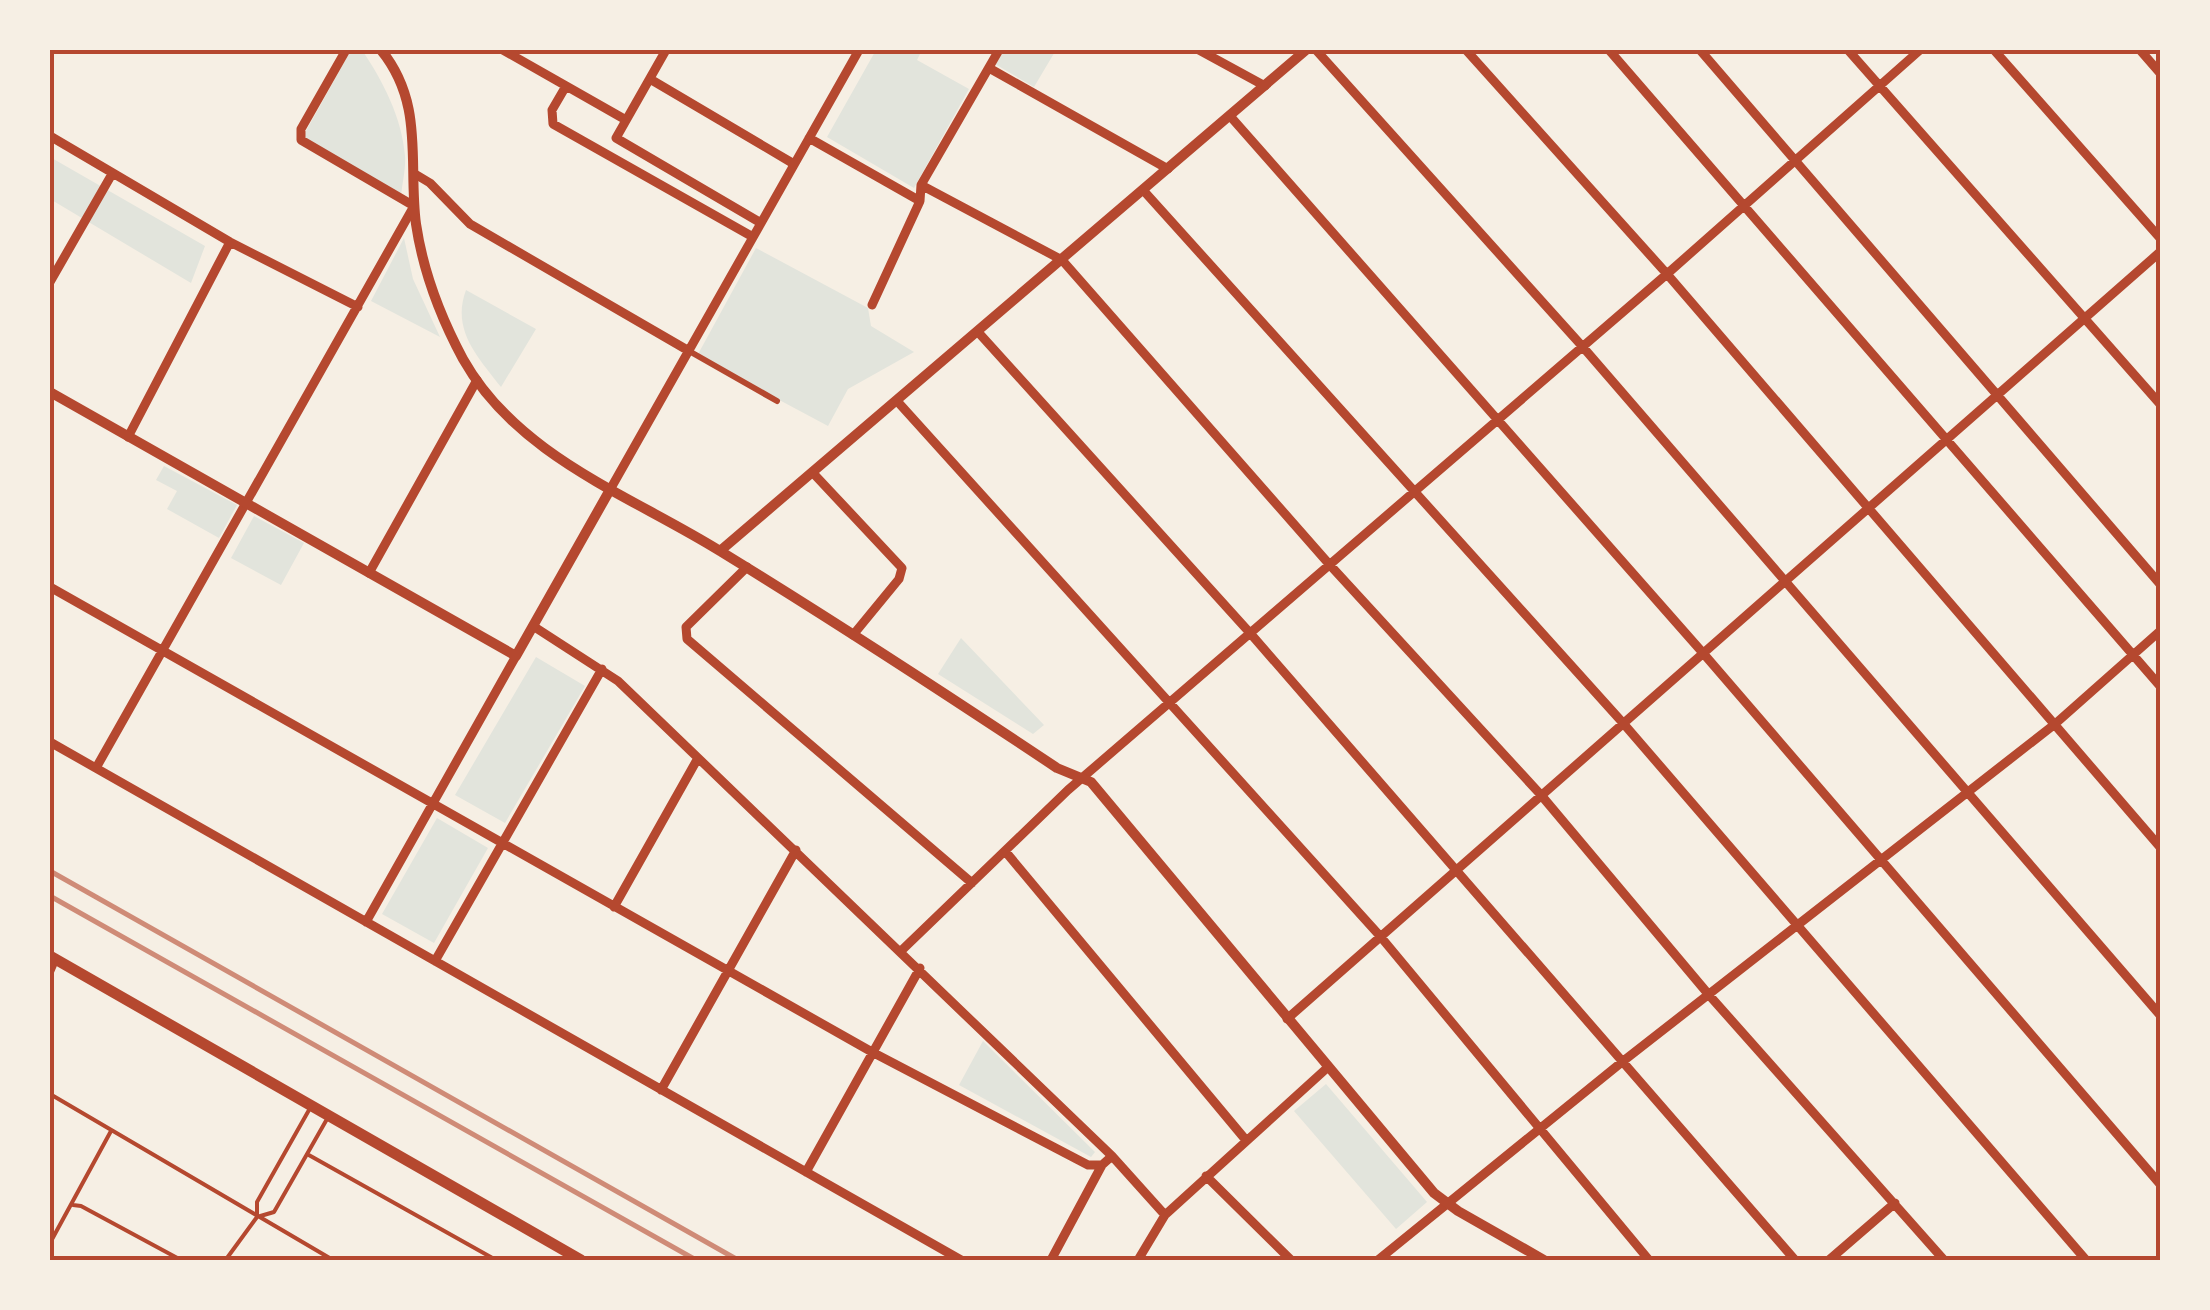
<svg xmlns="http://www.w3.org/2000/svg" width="2210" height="1310" font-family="'Work Sans',sans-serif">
  <rect width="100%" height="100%" fill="#f6efe4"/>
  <!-- green -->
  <path fill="#e2e4dc" d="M351,50H362C383,81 402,118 405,156C406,169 402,184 401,197L301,140Z
    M876,50H922L917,60L969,89L914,188L827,137Z
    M1003,50H1056L1034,87L995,64Z
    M50,157L205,246L191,283L50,199Z
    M404,238L413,279L440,337L371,301Z
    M756,248L868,308L871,326L914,352L848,389L828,426L697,356Z
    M466,290L536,329L501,387C478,357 451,330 466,290Z
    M164,466L237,505L219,538L167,509L177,491L156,480Z
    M254,516L304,543L281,585L231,558Z
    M961,638L1044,725L1033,734L938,674Z
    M536,657L585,686L505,823L455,795Z
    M437,818L488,848L434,943L382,914Z
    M983,1041L1095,1152L1091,1157L959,1085Z
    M1326,1084L1427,1202L1396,1229L1294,1111Z"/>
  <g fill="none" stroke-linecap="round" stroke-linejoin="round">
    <!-- service -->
    <path stroke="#b5482f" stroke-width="4" d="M50,977L56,963
      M50,1094L333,1260
      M307,1154L496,1260
      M73,1205L81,1206L181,1260
      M257,1217L274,1212L327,1119
      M50,1243L111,1131
      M227,1258L257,1217V1202L309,1110
      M50,1259L52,1260"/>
    <!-- pedestrian -->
    <path stroke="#b5482f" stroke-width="6" d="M689,351L777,401"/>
    <!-- minor -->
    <path stroke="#b5482f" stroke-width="9" d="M503,50L626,120
      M666,50L616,138L761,223
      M1199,50L1265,86
      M1316,50L1582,346L2160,1015
      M1466,50L1667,274L2160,847
      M1609,50L2160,686
      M1700,50L2160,584
      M1848,50L2160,404
      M1994,50L2160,238
      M2140,50L2160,73
      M989,68L1168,169
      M650,79L794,164
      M566,86L552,110L553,124L753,237
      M1230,116L1703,653L2160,1184
      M50,136L230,242L358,307
      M809,138L920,201
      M415,174L430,183L470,224L689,351
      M921,185L1062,260L1329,564L1541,795L1709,995L1944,1260
      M1143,190L1623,723L2086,1260
      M50,282L112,174
      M872,305L920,201L921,185L999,50
      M978,332L1250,633L1795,1260
      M897,401L1380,936L1649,1260
      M128,437L230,242
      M813,473L902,568L899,579L853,635
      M611,488L859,50
      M747,567L686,627L687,639L972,883
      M369,573L477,380
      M50,587L872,1052L1088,1165H1102L1112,1156
      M533,626L618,681L1112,1156L1165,1215
      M50,742L961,1260
      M96,768L414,206L301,140V129L346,50
      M1005,851L1245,1139
      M614,907L698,758
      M366,922L516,656
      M901,951L1068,790L1667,274L1920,50
      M435,961L602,669
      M1287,1019L2160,252
      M661,1090L796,850
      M806,1172L920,968
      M1206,1176L1291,1260
      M1051,1260L1102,1165
      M1138,1260L1165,1215L1327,1068
      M1378,1260L1622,1062L2055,724L2160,631
      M1829,1260L1895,1203"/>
    <!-- tertiary -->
    <path stroke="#b5482f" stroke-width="10" d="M381,50C425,104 408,163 416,224C423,271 441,318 463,359C518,457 630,495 720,551C834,621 946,694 1057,768L1091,782L1434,1193L1458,1211L1544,1260
      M50,392L516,656L611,488
      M720,551L1306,50"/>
    <!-- secondary -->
    <path stroke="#b5482f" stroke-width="11" d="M50,956L581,1260"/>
    <!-- rail -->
    <path stroke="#cf8b77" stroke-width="5" d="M50,871L738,1260
      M50,896L696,1260"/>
  </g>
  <!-- border -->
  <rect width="2210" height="1310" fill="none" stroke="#f6efe4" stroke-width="105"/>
  <rect x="52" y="52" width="2106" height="1206" fill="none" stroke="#b5482f" stroke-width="4"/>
</svg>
